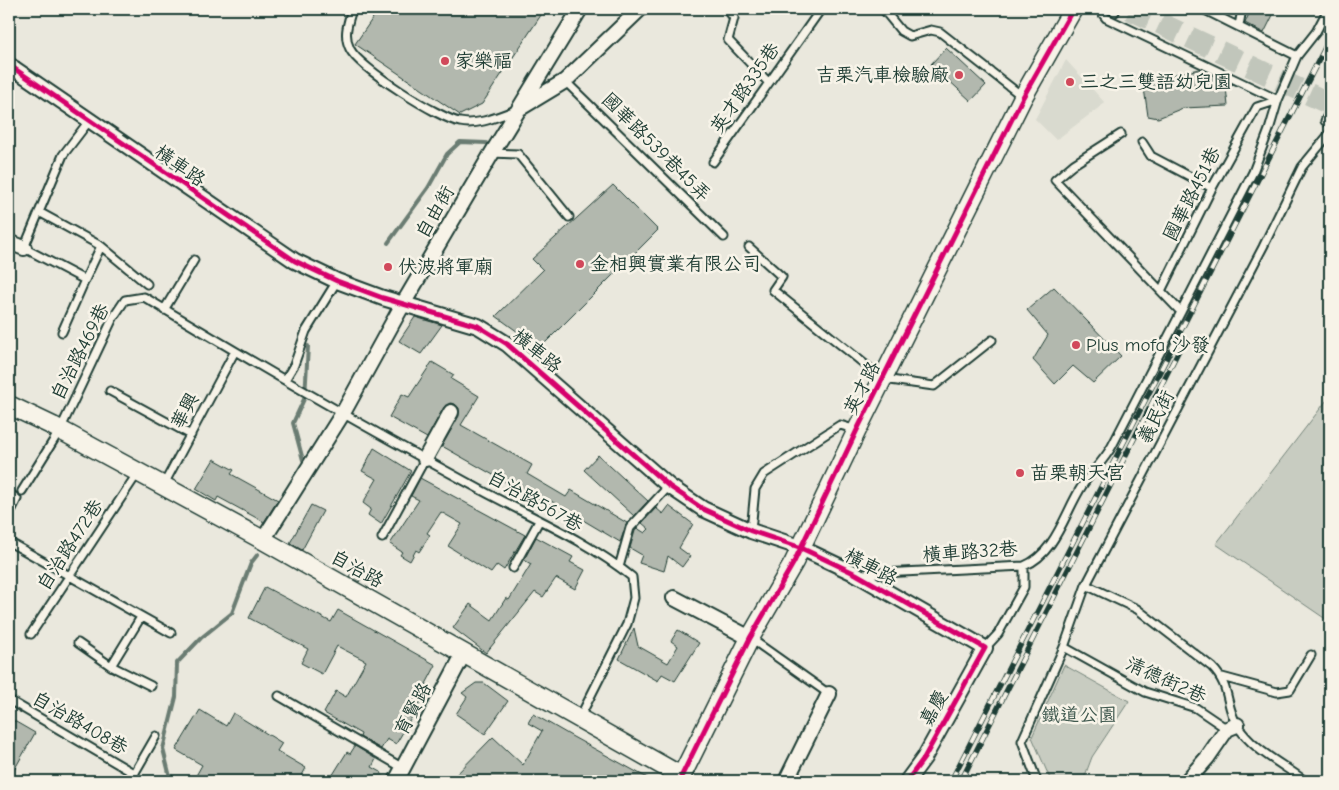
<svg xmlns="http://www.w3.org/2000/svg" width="1339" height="790" font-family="'Comic Neue','LXGW WenKai TC',sans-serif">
  <rect width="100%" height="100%" fill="#eae8dd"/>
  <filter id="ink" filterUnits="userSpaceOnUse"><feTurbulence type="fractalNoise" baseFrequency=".02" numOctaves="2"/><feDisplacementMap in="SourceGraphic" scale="10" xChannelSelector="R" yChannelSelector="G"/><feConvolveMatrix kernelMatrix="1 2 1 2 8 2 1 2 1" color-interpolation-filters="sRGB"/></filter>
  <g filter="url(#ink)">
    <!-- built -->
    <path fill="#d9dacf" d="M1066,60L1105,103L1056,140L1035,119Z"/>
    <!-- green -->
    <path fill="#c8ccc1" stroke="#74847a" d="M1330,396V622L1216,544Z
      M1064,665L1129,701L1092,757L1083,781H1051L1032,737Z"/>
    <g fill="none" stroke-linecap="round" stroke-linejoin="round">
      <!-- stream -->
      <path stroke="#6a7c72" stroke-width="4" d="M388,243L428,188L447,154L460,142L486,143
        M303,460L293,423L305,397L308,346
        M171,781L163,749L176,697L177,663L201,638L232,613L251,563L258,554"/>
    </g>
    <!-- building -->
    <path fill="#b2b8ae" stroke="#1f3d34" d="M379,9H545L482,104L460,115L355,44Z
      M1251,9H1276L1264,33L1245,23Z
      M946,48L986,85L971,101L931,64Z
      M1200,69L1234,85L1226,87L1228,106L1183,108L1158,118L1148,116L1143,81Z
      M613,185L658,230L540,348L496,316L543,270L532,259Z
      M1054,287L1121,356L1093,383L1073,366L1055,384L1033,360L1048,335L1027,310Z
      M415,317L442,325L421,354L399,341Z
      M432,362L454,375L451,379L479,396L461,425L532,465L527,474L566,497L571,490L627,523L620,542L551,501L548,506L442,446L459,416V408L455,404L450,403L444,407L427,438L389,417L402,394L409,397Z
      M374,448L411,471L381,524L368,515L371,509L363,503L377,479L362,471Z
      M598,455L648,501L634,516L584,470Z
      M214,459L234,470L231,474L278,500L264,522L218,497L216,501L196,489Z
      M420,478L525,535L504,570L497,565L491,573L448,546L462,524L441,512L427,533L430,535L419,552L416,550L410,561L400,555L402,552L390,544L419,500L411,496Z
      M311,505L323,511L302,550L290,543Z
      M669,506L693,524L679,548L690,556L682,567L668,556L664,571L639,563L642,555L630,548L635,531L637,528L645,533L649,529L642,523L656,508L663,514Z
      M536,537L573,557L570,562L585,570L575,589L556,578L543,597L535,592L486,653L453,628L470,604L492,620L506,598L509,600L531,564L524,560Z
      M353,570L363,576L359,582L349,577Z
      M265,587L331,622L338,610L436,665L426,684L430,686L396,744L387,739L381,749L360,737L361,734L324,713L336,691L346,697L366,661L337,646L322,674L301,663L308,649L249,618Z
      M634,628L638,646L668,663L678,646L671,641L678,630L699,643L675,681L662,674L658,681L619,659Z
      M476,683H484L508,701L485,734L456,714L467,697L462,693Z
      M200,710L226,726L233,713L282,743L277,751L306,768L299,781H193L202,765L176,750Z
      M533,714L573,737L653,781H450L493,737L523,765L542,731L528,723Z
      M9,718L35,733L9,779Z
      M355,746L376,759L372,767L381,772L385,781H329L347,752L350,754Z"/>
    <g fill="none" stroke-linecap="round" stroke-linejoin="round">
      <!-- primary-tunnel -->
      <path stroke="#c1c6bb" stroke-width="22" stroke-dasharray="22 11" stroke-linecap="butt" d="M1130,9L1330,104"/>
      <defs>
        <path id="service" d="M352,9C348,23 343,35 350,49C359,68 440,119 460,122C478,126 499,116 516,110
          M727,9L734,18L728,40L768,82
          M883,9L901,31L910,36L931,30L940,32L1023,97
          M1099,9L1106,18L1278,100
          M1111,9L1115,12
          M1203,9L1297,56
          M1239,26L1242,9
          M565,81L724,237
          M1330,111L1325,121L1330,124
          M1121,134L1074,164L1055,180L1181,312
          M1142,142L1151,156L1212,188
          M492,153L518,154L569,217
          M713,162L821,9
          M39,212L101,246
          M749,247L782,277L773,290L883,379L934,386L992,340
          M85,280L101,246L147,284
          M1162,289L1212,188L1257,107L1278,100
          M164,310L194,260
          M62,332L85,280L24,248L63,155L89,121
          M285,380L294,365L306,331L337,281
          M110,391L191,435
          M163,486L235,351C316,399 398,445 481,490C531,517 588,541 632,577L634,598L627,624L579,719
          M22,491L60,430L113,318L125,300L144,297L235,351
          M9,493L17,499L9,515
          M751,531L755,489L764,474L840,425L857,430
          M382,538L425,459
          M9,542L171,633
          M619,567L630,528L669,486
          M513,568L539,521
          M862,574L1024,566C1056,553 1065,512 1082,486C1091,472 1104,461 1112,446L1253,172L1269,130L1278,100L1297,56L1316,32L1328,9
          M1086,585L1137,609L1212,667C1231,686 1225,705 1237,725C1252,750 1283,764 1305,781
          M31,634L137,474
          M750,638L829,694
          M78,643L111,666L151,686
          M1064,647L1145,692L1196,708L1227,729
          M985,648L998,634L1024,587V566
          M111,666L141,617
          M1222,677L1277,692L1290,690L1311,655
          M279,696L403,768
          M9,700L135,774
          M130,781L156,736
          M1037,781L1022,741L1064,647L1086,585L1263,247L1302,167L1330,133"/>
        <path id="minor" d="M9,65L295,261L337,281L383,298L478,326L507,344L669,486L703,509L751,531L799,547L856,574L985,648L924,758L907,781
          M522,107L565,81L640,9
          M9,242L24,248
          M425,459L451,412
          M263,540L343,413L403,304L492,153L580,9
          M674,598L750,638
          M396,781L464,653
          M786,781L829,694
          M1187,781L1207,758L1227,729L1237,725"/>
        <path id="tertiary" d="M9,405L53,426L263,540L681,776
          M679,781L750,638L794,562L857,430L1023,97L1073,9"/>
      </defs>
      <!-- service casing -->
      <use href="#service" stroke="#1f3d34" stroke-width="11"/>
      <!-- minor casing -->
      <use href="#minor" stroke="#1f3d34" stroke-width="18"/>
      <!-- tertiary casing -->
      <use href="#tertiary" stroke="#1f3d34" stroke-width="21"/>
      <!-- service -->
      <use href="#service" stroke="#f7f3e8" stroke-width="7"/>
      <!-- minor -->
      <use href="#minor" stroke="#f7f3e8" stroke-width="14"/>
      <!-- tertiary -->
      <use href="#tertiary" stroke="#f7f3e8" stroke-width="18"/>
      <defs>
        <path id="rail" d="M951,781L1330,38
          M961,781L1183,342"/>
      </defs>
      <!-- rail casing -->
      <use href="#rail" stroke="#1f3d34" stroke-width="5.5"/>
      <!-- rail -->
      <use href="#rail" stroke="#f7f3e8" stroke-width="4" stroke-dasharray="11" stroke-linecap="butt"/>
      <defs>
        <path id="cycleway" d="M9,65L295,261L337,281L383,298L478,326L507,344L669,486L703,509L751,531L799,547L856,574L985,648L924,758L907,781
          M679,781L750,638L794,562L857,430L1023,97L1073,9"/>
      </defs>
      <!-- cycleway casing -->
      <use href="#cycleway" stroke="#f7f3e8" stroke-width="8"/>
      <!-- cycleway -->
      <use href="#cycleway" stroke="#d6006c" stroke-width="5"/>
    </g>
  </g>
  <!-- markers -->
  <g fill="#d1495b" stroke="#f7f3e8" stroke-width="2">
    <circle cx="445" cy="61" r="5"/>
    <circle cx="959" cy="75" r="5"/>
    <circle cx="1070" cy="82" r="5"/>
    <circle cx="580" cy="264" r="5"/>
    <circle cx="388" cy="267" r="5"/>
    <circle cx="1076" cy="345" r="5"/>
    <circle cx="1020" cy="473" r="5"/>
  </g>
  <g text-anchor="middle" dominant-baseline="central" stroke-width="5" stroke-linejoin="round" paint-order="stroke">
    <!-- poi labels -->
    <g font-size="19" fill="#1f3d34" stroke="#f7f3e8" text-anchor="start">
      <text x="455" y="61">家樂福</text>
      <text x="949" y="75" text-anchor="end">吉栗汽車檢驗廠</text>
      <text x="1080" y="82">三之三雙語幼兒園</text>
      <text x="590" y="264">金相興實業有限公司</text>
      <text x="398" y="267">伏波將軍廟</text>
      <text x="1086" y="345">Plus mofa 沙發</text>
      <text x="1030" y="473">苗栗朝天宮</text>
    </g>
    <!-- street labels -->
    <g font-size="19" fill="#1f3d34" stroke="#f7f3e8">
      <text transform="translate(745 88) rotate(-55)">英才路335巷</text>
      <text transform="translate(656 147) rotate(45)">國華路539巷45弄</text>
      <text transform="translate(180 166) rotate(35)">橫車路</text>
      <text transform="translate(1192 194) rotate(-63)">國華路451巷</text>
      <text transform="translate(435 212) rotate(-60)">自由街</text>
      <text transform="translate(537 351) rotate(39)">橫車路</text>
      <text transform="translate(80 352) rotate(-63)">自治路469巷</text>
      <text transform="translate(862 388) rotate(-63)">英才路</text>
      <text transform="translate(185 411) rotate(-62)">華興</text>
      <text transform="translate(1156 417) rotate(-63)">義民街</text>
      <text transform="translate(535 501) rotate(29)">自治路567巷</text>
      <text transform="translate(70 545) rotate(-57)">自治路472巷</text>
      <text transform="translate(970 552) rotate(-4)">橫車路32巷</text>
      <text transform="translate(871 567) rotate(28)">橫車路</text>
      <text transform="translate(357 569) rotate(29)">自治路</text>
      <text transform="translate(1166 680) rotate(24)">清德街2巷</text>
      <text transform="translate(934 708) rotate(-61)">嘉慶</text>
      <text transform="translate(413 709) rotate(-62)">育賢路</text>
      <text transform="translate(80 723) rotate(30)">自治路408巷</text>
    </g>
    <!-- park labels -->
    <g font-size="19" fill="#415a50" stroke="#f7f3e8">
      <text x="1079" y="715">鐵道公園</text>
    </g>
  </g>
  <!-- margin -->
  <rect width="1339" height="790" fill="none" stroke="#f7f3e8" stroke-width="30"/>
  <rect x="15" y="15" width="1309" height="760" fill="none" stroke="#1f3d34" stroke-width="2" filter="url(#ink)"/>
</svg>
